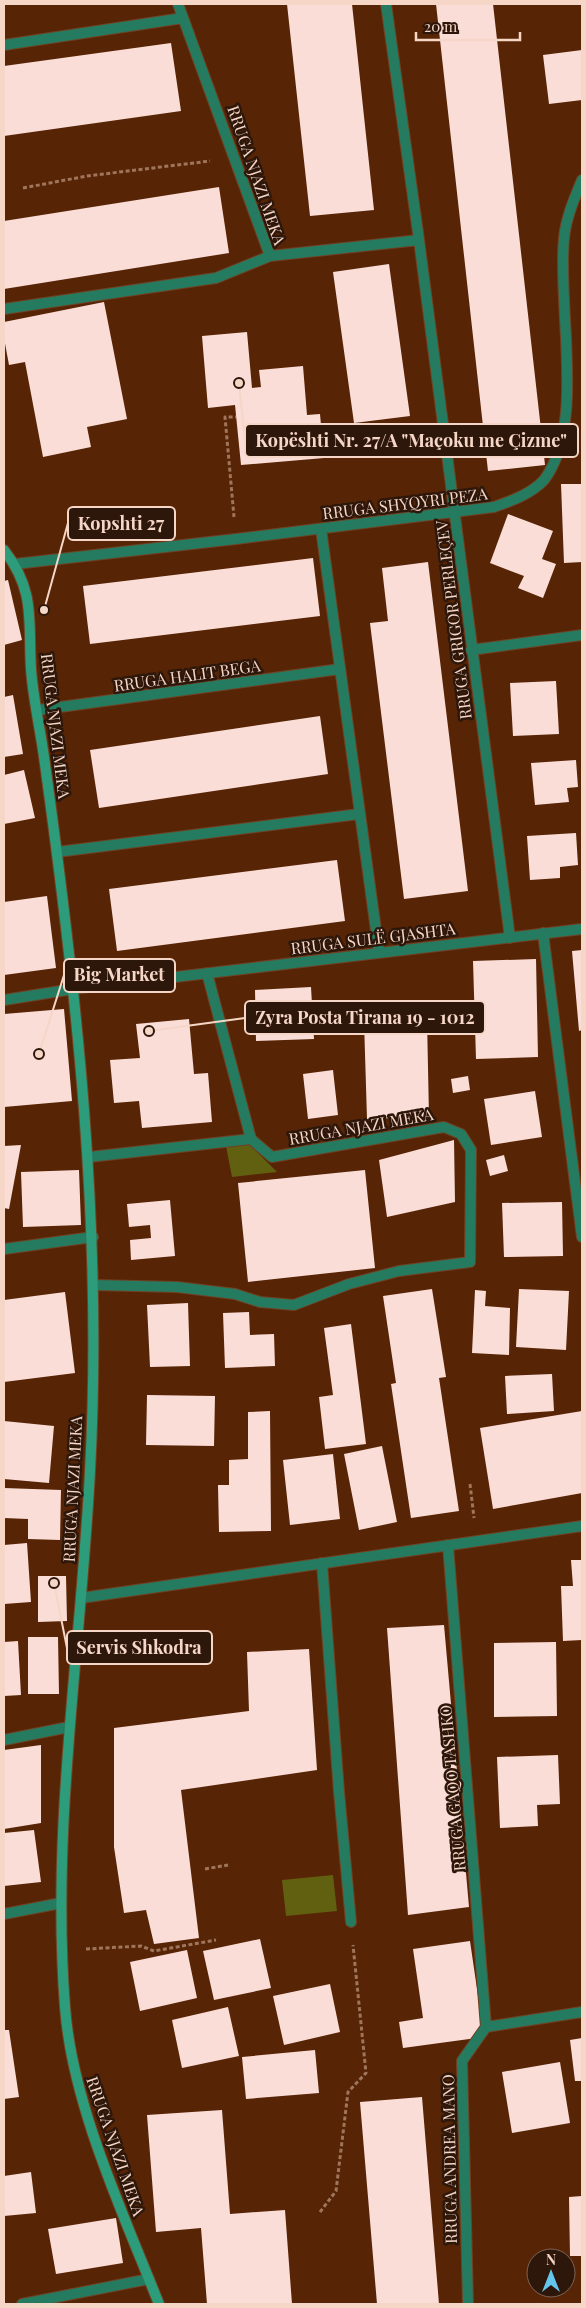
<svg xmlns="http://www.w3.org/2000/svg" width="586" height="2308" font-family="'Playfair Display',serif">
  <rect width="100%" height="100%" fill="#572505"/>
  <!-- green -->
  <path fill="#615f10" d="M248,1143L277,1172L232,1177L226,1146Z
    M333,1875L337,1911L286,1916L282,1880Z"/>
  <!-- building -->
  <path fill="#fbddd8" d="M287,4H352L374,210L310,216Z
    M436,4H493L545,465L488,471Z
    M171,43L181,111L4,136V66Z
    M582,50V100L549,104L543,55Z
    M219,187L229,253L4,289V221Z
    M389,264L410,416L354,423L333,272Z
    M104,302L127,419L87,427L91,447L43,457L25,362L9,365L4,338V322Z
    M247,332L252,388L261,387L259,370L303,366L307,415L320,414L324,458L241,465L235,405L208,408L202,336Z
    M561,484H582V562L564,563Z
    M508,514L553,531L542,559L556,564L543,598L518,588L524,576L490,563Z
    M313,558L320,616L90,644L83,586Z
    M428,562L468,891L404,899L370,623L388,621L382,568Z
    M8,580L22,640L4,645V581Z
    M556,681L559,734L513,736L510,683Z
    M13,695L23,754L4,757V697Z
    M320,716L328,774L99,808L90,750Z
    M576,760L578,787L567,788L569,802L535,805L531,763Z
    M24,770L35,818L4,824V775Z
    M576,833L578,865L560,867V878L530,880L527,836Z
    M337,860L345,921L117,951L109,889Z
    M47,896L56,968L4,975V902Z
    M582,950V1030L579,1031L572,951Z
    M536,959L538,1057L476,1059L473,961Z
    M311,987L314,1039L256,1041L255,990Z
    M64,1009L72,1101L4,1107V1014Z
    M189,1019L194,1074L208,1073L212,1122L142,1128L139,1101L114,1103L110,1060L140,1058L136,1024Z
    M427,1019L429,1117L367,1119L364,1021Z
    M333,1070L338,1115L308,1119L303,1074Z
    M468,1076L470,1090L453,1093L451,1079Z
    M535,1091L542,1137L491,1145L484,1099Z
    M454,1140L455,1202L387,1217L379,1160Z
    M21,1145L9,1209L4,1208V1146Z
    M504,1155L508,1171L490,1176L486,1160Z
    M79,1170L81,1225L23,1227L21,1172Z
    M365,1170L375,1268L248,1282L238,1183Z
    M170,1200L175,1256L131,1260L130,1240L151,1238L150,1225L129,1227L127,1204Z
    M562,1202L563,1256L504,1257L502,1203Z
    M432,1289L446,1377L439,1378L459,1511L411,1518L391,1384L396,1383L383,1296Z
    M519,1289L569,1291L566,1350L516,1347Z
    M475,1290L486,1291L485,1306L510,1308L509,1355L472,1353Z
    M65,1292L75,1373L4,1382V1300Z
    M188,1303L190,1366L150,1367L147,1305Z
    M249,1312L250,1335L274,1334L275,1366L225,1368L223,1313Z
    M351,1324L366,1444L325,1449L319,1397L333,1395L324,1328Z
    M552,1374L554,1411L507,1414L505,1376Z
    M147,1395L215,1396L214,1446L146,1445Z
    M270,1411L271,1531L219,1532L218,1485H229V1460L248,1459V1412Z
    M582,1411V1493L493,1509L480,1428Z
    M4,1421L54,1426L49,1483L4,1479Z
    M382,1446L397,1522L359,1530L344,1454Z
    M333,1454L340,1519L290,1525L283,1460Z
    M4,1488L61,1490L60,1540L28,1539V1519L4,1518Z
    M27,1543L31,1602L4,1604V1545Z
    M571,1560H582V1640L563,1641L561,1586H573Z
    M38,1576H66L67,1621L38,1622Z
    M444,1625L469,1907L408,1915L387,1628Z
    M28,1637H58L59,1694H28Z
    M18,1641L21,1695L4,1696V1642Z
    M556,1642L557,1716L494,1717V1643Z
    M309,1649L317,1770L181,1790L199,1938L154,1944L146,1910L124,1913L114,1847V1728L249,1711L247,1652Z
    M41,1745V1823L4,1829V1750Z
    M558,1755L560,1804L537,1805L538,1826L500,1828L497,1757Z
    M34,1830L41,1882L4,1886V1833Z
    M260,1939L271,1988L214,2000L203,1951Z
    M470,1941L484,2037L403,2048L399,2022L423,2018L413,1949Z
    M187,1950L197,1998L140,2011L130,1962Z
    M330,1984L340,2032L284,2045L273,1996Z
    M228,2007L239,2056L182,2068L172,2020Z
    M4,2030H9L19,2097L4,2099Z
    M582,2038V2081H575L570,2040Z
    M315,2050L319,2093L246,2099L242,2057Z
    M560,2062L570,2123L512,2133L502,2072Z
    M422,2097L439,2304H377L360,2102Z
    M222,2110L230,2214L285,2210L292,2304H207L201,2228L156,2232L147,2115Z
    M31,2172L36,2213L4,2216V2176Z
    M582,2196V2256H570L569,2197Z
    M116,2218L123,2263L56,2274L48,2229Z"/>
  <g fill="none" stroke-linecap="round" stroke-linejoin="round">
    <defs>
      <path id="minor" d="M178,4L270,256
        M386,4L419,240L510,938
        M4,45L183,18
        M4,309L216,278L270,256L419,240
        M321,529L379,952
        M15,564L236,539L494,507C511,501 531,494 544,480C586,425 557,308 564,238C566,218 574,199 582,180
        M471,650L582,635
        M38,710L340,669
        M57,852L359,814
        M543,933L582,1237
        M207,973L251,1139
        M73,989L582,929
        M89,1157L251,1139L272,1157L444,1127L461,1134L471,1150L470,1262L399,1271L349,1284L294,1305L260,1302L235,1294L177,1287L94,1285
        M4,1249L93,1237
        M448,1545L486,2027
        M322,1563L339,1792L351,1922
        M4,1914L61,1903
        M22,2304L149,2279
        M468,2304L462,2061L486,2027L582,2012"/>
      <path id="tertiary" d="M4,1000L73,989
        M81,1598L582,1526
        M4,1740L69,1727"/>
      <path id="secondary" d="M4,550C36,591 28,621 31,669C33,698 40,728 44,757C77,994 103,1231 90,1471C81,1649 51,1827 65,2007C72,2104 123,2213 159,2304"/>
    </defs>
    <!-- minor casing -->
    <use href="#minor" stroke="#704124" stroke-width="12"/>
    <!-- tertiary casing -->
    <use href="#tertiary" stroke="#704124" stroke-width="12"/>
    <!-- secondary casing -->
    <use href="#secondary" stroke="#704124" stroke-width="12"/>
    <!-- path -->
    <path stroke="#9f755c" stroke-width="3" stroke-dasharray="4 2.5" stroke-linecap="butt" d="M23,188L87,176L210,161
      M234,517L225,417H236
      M470,1484L474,1518
      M205,1869L228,1865
      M86,1949L141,1946L154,1951L216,1940
      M320,2212L336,2191L348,2092L366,2073L353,1945"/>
    <!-- minor -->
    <use href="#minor" stroke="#257b60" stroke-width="10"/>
    <!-- tertiary -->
    <use href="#tertiary" stroke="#257b60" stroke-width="10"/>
    <!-- secondary -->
    <use href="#secondary" stroke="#2d9c7a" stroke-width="10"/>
  </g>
  <g text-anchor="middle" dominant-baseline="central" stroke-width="5" stroke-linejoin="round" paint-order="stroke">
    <!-- street labels -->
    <g font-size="16" fill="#f6d6c6" stroke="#2d170b">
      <text transform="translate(257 175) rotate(71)">RRUGA NJAZI MEKA</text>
      <text transform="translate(405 503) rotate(-7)">RRUGA SHYQYRI PEZA</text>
      <text transform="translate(453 620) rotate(-97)">RRUGA GRIGOR PERLEÇEV</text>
      <text transform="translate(187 675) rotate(-8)">RRUGA HALIT BEGA</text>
      <text transform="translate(56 726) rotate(83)">RRUGA NJAZI MEKA</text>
      <text transform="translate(373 938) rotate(-7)">RRUGA SULË GJASHTA</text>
      <text transform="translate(361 1126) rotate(-10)">RRUGA NJAZI MEKA</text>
      <text transform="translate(72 1489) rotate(-87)">RRUGA NJAZI MEKA</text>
      <text transform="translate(452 1788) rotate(-95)">RRUGA GAQO TASHKO</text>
      <text transform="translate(116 2146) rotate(71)">RRUGA NJAZI MEKA</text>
      <text transform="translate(449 2159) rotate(-91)">RRUGA ANDREA MANO</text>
    </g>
  </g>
  <!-- callouts -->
  <path fill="none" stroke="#f6d6c6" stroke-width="2" d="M239 383L245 441M44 610L68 523M39 1054L64 975M149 1031L245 1018M54 1583L67 1648"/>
  <g fill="#f6d6c6" stroke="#2d170b" stroke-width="2">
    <circle cx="239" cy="383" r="5"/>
    <circle cx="44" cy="610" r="5"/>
    <circle cx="39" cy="1054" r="5"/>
    <circle cx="149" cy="1031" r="5"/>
    <circle cx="54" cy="1583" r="5"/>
  </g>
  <g fill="#2d170b" stroke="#f6d6c6" stroke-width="2">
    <rect x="245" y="424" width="333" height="33" rx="5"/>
    <rect x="68" y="507" width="107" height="33" rx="5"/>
    <rect x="64" y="959" width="111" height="33" rx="5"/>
    <rect x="245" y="1001" width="240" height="33" rx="5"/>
    <rect x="67" y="1631" width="145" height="33" rx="5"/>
  </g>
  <g font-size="18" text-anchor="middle" font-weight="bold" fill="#f6d6c6">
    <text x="411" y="447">Kopështi Nr. 27/A "Maçoku me Çizme"</text>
    <text x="121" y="530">Kopshti 27</text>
    <text x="119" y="981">Big Market</text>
    <text x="365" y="1024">Zyra Posta Tirana 19 - 1012</text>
    <text x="139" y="1654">Servis Shkodra</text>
  </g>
  <!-- border -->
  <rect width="586" height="2308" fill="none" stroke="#f6d6c6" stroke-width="10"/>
  <!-- north arrow -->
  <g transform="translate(551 2273)"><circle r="24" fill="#2d170b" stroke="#7d6356"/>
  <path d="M0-4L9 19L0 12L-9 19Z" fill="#64c5ee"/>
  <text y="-8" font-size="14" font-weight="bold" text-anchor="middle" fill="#f6d6c6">N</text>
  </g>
  <!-- scale -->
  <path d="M416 32v8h104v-8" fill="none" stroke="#f6d6c6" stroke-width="2.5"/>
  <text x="424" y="32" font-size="15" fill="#f6d6c6" stroke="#2d170b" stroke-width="4" paint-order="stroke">20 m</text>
</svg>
